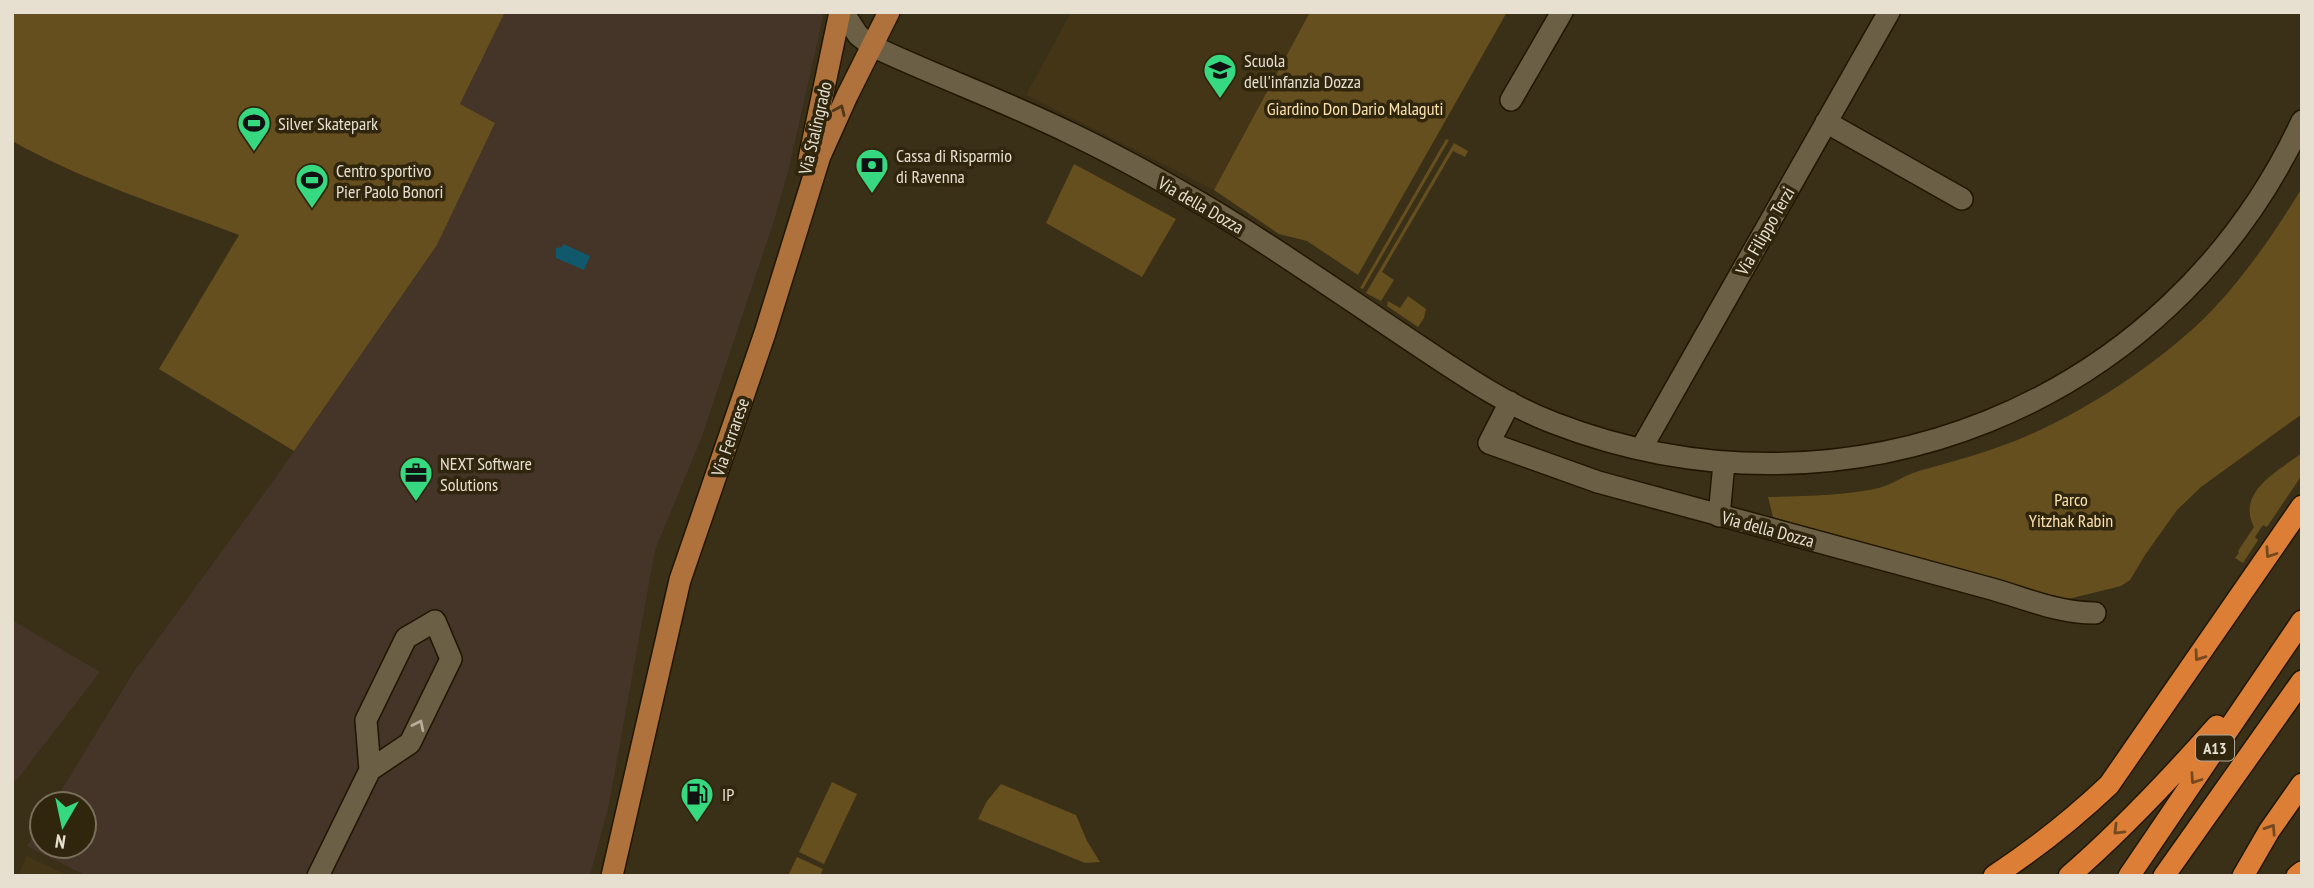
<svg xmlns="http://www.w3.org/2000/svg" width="2314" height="888" font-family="'PT Sans Narrow',sans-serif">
  <rect width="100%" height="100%" fill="#3a2f17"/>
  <!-- built -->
  <path fill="#433515" d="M1071,12H1310L1214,190L1026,95Z
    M27,856L69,876H18Z"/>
  <!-- industrial -->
  <path fill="#443528" d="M505,12H824L788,172L774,221L701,439L655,550L609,804L590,876H87L27,846L42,822V846H84V804H53L133,673L276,477L437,245L495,123L460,104Z
    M12,620L100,672L16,781L12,779Z"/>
  <!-- green -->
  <path fill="#654f1e" d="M12,12H505L460,104L495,123L437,245L294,451L159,369L239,235C161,205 86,182 12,141Z
    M1310,12H1507L1358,275L1307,241L1279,234L1214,190Z
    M1446,139L1449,140L1363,289L1360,288Z
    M1454,143L1468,151L1465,157L1453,151L1382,272L1394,280L1381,301L1366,293Z
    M1074,164L1176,219L1142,277L1046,223Z
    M2302,188V414L2201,487L2177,510L2145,555L2130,580L2121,586L2064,600L1773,517L1768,497C1804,496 1843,496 1879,488C1893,484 1905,475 1919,471C1951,462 1984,453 2015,441C2079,415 2144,373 2195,327C2235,291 2274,234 2302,188Z
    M1408,296L1426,309L1424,318L1418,327L1387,306L1388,301L1400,308Z
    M2302,453V475L2267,527L2263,525L2255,537L2258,540L2243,563L2235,558L2239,553L2238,551L2254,527C2236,492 2278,471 2302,453Z
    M832,782L857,794L824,864L799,852Z
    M1001,784L1076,815L1087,841L1100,862L1085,863L978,819L987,801Z
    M797,857L823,869L820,876H788Z"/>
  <!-- water -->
  <path fill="#10596c" d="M563,244L590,256L584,270L556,258V248L562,247Z"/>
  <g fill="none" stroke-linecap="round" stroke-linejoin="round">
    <defs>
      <path id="minor" d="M843,12L858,35L872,46C938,77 1007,102 1072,134C1122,158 1172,186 1219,214C1286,255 1350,300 1416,344C1460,373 1504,404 1554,423C1846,536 2170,406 2302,121
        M1511,100L1562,12
        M1826,122L1962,199
        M1510,402L1489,443L1598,482L1992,589C2027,599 2058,613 2095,613
        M1641,449L1889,12
        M1719,516L1724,463
        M318,876L370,770L410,743L451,659L435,621L406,638L366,720L370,770"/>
      <path id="primary" d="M809,159L840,12
        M612,876L680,580L765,333L820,156L847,96L889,12"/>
      <path id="motorway" d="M1994,876C2035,849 2073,819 2109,785L2302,506
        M2069,876C2122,830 2170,779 2217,726
        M2129,876L2302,621
        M2164,876L2302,681
        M2243,876L2269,831L2302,784
        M2297,876L2302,872"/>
    </defs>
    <!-- minor casing -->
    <use href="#minor" stroke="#211701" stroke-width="24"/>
    <!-- primary casing -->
    <use href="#primary" stroke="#211701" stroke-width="24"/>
    <!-- motorway casing -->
    <use href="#motorway" stroke="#211701" stroke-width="24"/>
    <!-- minor -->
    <use href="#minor" stroke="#6b5f45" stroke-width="21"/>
    <!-- primary -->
    <use href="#primary" stroke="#af723d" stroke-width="21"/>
    <!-- motorway -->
    <use href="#motorway" stroke="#dd7e37" stroke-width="21"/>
  </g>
  <!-- one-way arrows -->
  <defs><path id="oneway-chevron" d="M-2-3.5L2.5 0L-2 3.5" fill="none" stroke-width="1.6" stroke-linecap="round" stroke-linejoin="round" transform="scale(1.75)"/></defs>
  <use stroke="#503819" href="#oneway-chevron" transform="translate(840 110) rotate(-66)"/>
  <g stroke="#75491e">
    <use href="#oneway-chevron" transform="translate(2270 553) rotate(124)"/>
    <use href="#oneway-chevron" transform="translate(2199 656) rotate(125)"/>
    <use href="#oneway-chevron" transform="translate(2195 779) rotate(124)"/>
    <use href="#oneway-chevron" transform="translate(2271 829) rotate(-57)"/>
    <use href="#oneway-chevron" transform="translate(2118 830) rotate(135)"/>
  </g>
  <use stroke="#b5ac99" href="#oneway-chevron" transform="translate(419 725) rotate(-64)"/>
  <!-- icons -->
  <defs>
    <symbol id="school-pin" viewBox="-11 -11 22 30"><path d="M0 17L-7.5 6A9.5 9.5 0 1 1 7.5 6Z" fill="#36d880" stroke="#30250d"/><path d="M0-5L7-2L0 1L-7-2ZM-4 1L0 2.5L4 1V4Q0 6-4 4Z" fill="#111"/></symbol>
    <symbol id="stadium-pin" viewBox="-11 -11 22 30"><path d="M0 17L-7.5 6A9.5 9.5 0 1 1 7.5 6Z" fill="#36d880" stroke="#30250d"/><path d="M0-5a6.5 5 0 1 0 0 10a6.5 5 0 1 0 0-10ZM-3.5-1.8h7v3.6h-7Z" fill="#111"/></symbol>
    <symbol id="bank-pin" viewBox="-11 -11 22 30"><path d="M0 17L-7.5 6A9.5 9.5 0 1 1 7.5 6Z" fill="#36d880" stroke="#30250d"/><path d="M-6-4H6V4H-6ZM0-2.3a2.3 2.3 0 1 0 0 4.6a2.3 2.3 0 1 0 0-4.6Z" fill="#111"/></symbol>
    <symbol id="office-pin" viewBox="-11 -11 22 30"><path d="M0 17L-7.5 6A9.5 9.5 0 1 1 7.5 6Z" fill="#36d880" stroke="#30250d"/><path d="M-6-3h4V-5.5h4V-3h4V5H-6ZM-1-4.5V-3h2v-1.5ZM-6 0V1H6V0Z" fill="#111"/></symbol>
    <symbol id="fuel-pin" viewBox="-11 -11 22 30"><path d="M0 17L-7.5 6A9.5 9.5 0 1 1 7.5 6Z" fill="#36d880" stroke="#30250d"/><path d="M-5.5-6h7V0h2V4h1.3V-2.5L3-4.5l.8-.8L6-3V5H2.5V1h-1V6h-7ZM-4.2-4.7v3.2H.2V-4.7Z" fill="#111"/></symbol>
  </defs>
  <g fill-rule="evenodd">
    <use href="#school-pin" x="1201" y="51" width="38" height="52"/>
    <use href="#stadium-pin" x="235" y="104" width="38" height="52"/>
    <use href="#bank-pin" x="853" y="146" width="38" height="52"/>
    <use href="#stadium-pin" x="293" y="161" width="38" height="52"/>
    <use href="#office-pin" x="397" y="454" width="38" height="52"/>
    <use href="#fuel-pin" x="678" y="775" width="38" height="52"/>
  </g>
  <g text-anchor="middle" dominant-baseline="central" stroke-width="7" stroke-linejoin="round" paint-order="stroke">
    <!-- shield labels -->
    <rect fill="#30250d" stroke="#b0a896" stroke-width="2" x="2196" y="735.5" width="38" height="25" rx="5"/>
    <g font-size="16" font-weight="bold" fill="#e7e0d1">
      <text x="2215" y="748">A13</text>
    </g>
    <!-- poi labels -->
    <g font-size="18" fill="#e7e0d1" stroke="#30250d" text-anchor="start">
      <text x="1244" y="60">Scuola<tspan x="1244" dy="21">dell'infanzia Dozza</tspan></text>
      <text x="278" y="123">Silver Skatepark</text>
      <text x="896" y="155">Cassa di Risparmio<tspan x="896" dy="21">di Ravenna</tspan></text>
      <text x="336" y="170">Centro sportivo<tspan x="336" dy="21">Pier Paolo Bonori</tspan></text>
      <text x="440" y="463">NEXT Software<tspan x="440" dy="21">Solutions</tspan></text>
      <text x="722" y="794">IP</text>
    </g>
    <!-- park labels -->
    <g font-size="18" fill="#fbe2ad" stroke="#30250d">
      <text x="1355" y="108">Giardino Don Dario Malaguti</text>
      <text x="2071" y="499">Parco<tspan x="2071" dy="21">Yitzhak Rabin</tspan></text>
    </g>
    <!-- street labels -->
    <g font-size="18" fill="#e7e0d1" stroke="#30250d">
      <text transform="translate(815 128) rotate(-77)">Via Stalingrado</text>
      <text transform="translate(1201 205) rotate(30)">Via della Dozza</text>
      <text transform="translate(1765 231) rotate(-60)">Via Filippo Terzi</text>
      <text transform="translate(730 437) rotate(-71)">Via Ferrarese</text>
      <text transform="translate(1768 529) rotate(15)">Via della Dozza</text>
    </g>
  </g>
  <!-- border -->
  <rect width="2314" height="888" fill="none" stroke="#e7e0d1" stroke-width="28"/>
  <!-- north arrow -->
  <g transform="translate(63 825) rotate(189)"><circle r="33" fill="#30250d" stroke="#79705b" stroke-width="2"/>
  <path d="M0-5L12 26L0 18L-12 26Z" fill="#36d880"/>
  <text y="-10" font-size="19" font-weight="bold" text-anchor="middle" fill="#e7e0d1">N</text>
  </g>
</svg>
